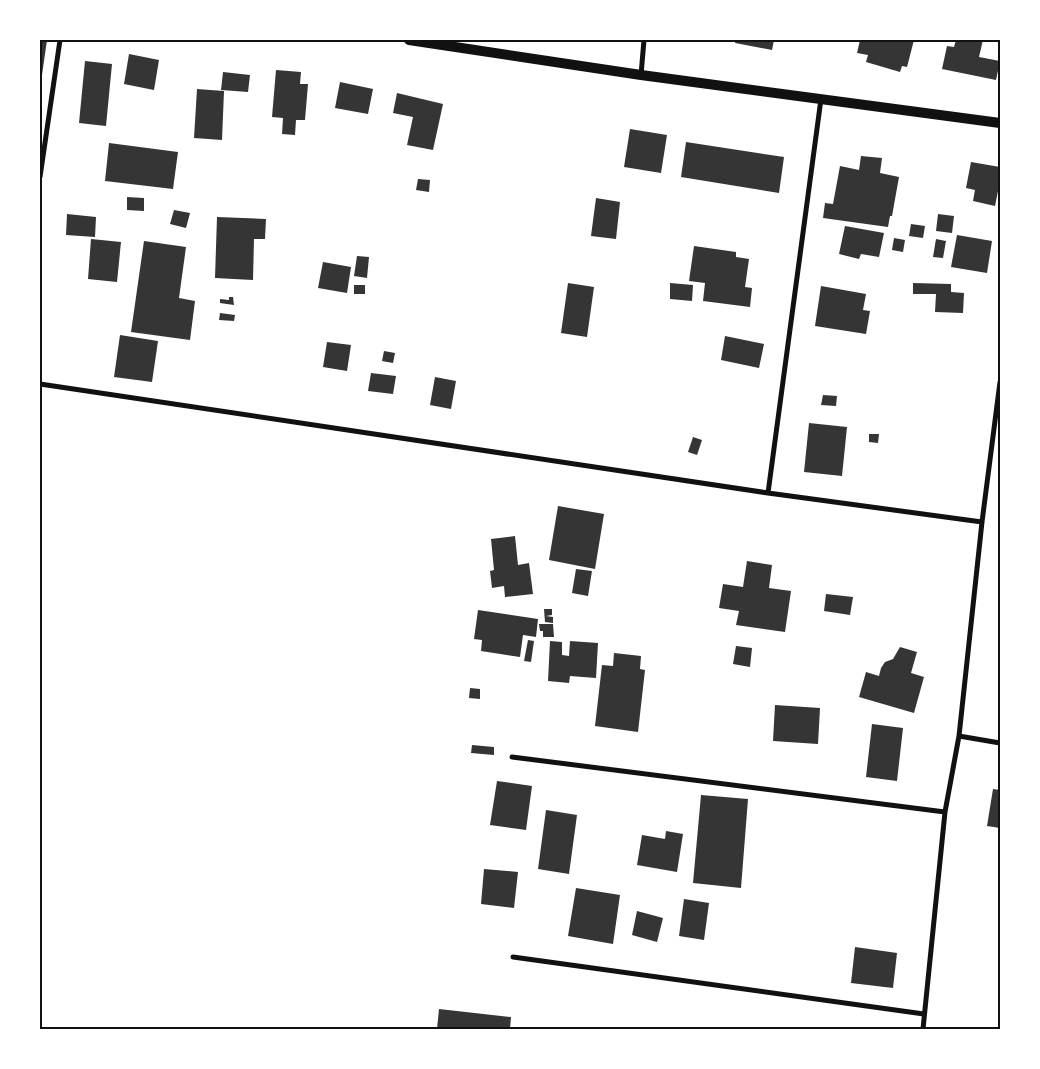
<svg xmlns="http://www.w3.org/2000/svg" width="1040" height="1069" font-family="'Fira Sans',sans-serif">
  <rect width="100%" height="100%" fill="#fff"/>
  <!-- building -->
  <path fill="#353535" d="M40,40H47L41,82H40Z
    M736,40H774L772,50L735,43Z
    M860,40H914L907,67L902,66L900,72L866,62L868,55L857,53Z
    M956,40H983L979,57L1000,61L996,80L942,69L947,46L954,47Z
    M129,54L159,60L154,90L124,84Z
    M85,61L112,64L106,126L79,123Z
    M276,70L301,72L300,84H308L305,120H296L295,135L282,134L283,118L272,117Z
    M223,72L250,75L248,92L221,90Z
    M340,82L373,89L368,114L335,108Z
    M197,89L224,91L222,140L194,138Z
    M397,93L443,104L433,150L407,145L413,117L393,113Z
    M630,129L667,135L661,173L624,167Z
    M686,142L784,157L779,193L681,177Z
    M109,143L178,152L173,189L105,181Z
    M861,156L882,158L880,173L899,177L892,216H890L888,227L823,218L825,203L833,204L840,166L859,170Z
    M971,162L1000,167V181L995,206L973,201L975,190L966,188Z
    M418,179L430,180L429,192L416,190Z
    M127,197L144,198V211L127,210Z
    M596,198L620,202L616,239L591,236Z
    M174,210L190,213L186,228L170,224Z
    M67,214L96,217L95,237L66,235Z
    M938,214L954,216L952,233L936,231Z
    M217,217L266,219L265,239H254L253,280L215,278Z
    M911,224L925,226L923,238L909,236Z
    M845,226L884,233L879,257L861,254L859,259L839,254Z
    M957,235L992,241L987,273L951,267Z
    M894,238L905,240L903,252L892,250Z
    M91,239L121,242L117,282L88,279Z
    M936,239L946,241L943,258L933,257Z
    M144,241L186,247L179,298L195,301L190,340L131,332Z
    M694,246L736,252V257L749,259L745,287L752,288L750,307L703,301L705,283L689,281Z
    M357,256L369,257L367,278L354,276Z
    M323,262L351,267L347,293L318,288Z
    M568,283L594,287L587,337L561,333Z
    M670,283L693,285L692,301L670,299Z
    M913,283L951,284V292L964,293L963,313L935,312L936,294H913Z
    M354,285H365V294H354Z
    M821,286L866,294L863,310L870,311L866,334L815,326Z
    M229,297H233L234,305L220,303V299L229,300Z
    M220,313L235,315L234,321L219,320Z
    M120,335L158,341L152,382L114,377Z
    M725,336L764,344L759,368L721,360Z
    M327,342L351,345L347,371L323,367Z
    M384,351L395,353L393,363L382,361Z
    M371,373L396,376L393,394L368,391Z
    M435,377L456,381L451,409L430,405Z
    M823,395L837,396L836,406L821,405Z
    M809,423L847,427L842,476L804,472Z
    M869,434H879L878,443L869,442Z
    M693,437L702,440L697,455L688,452Z
    M558,506L604,514L595,569L549,560Z
    M515,536L518,565L529,563L533,594L505,597L504,586L492,588L490,571L494,570L491,539Z
    M747,561L772,565L769,588L791,591L785,632L736,625L739,611L719,608L723,584L743,587Z
    M576,569L592,571L588,596L572,593Z
    M826,594L853,597L850,615L824,611Z
    M544,609H552V615L546,616L553,617V623L545,622Z
    M478,610L538,619L536,637L523,635L520,657L481,651L482,640L474,639Z
    M539,624H553L554,637H543V631H540Z
    M528,640L534,641L531,662L524,661Z
    M550,641L562,642V655L569,656L570,641L598,643L596,678L570,676L569,683L548,681Z
    M736,646L752,648L750,667L733,664Z
    M900,647L917,652L911,673L924,677L914,713L859,697L866,672L879,676L881,668L885,662L893,659Z
    M614,653L641,656L640,669L645,670L638,732L595,726L602,665L613,666Z
    M470,688L480,689V699L469,698Z
    M775,705L820,708L818,744L773,741Z
    M872,724L903,728L897,781L866,777Z
    M472,745L494,747V755L471,753Z
    M497,781L532,786L526,830L490,825Z
    M993,789L1000,790V828L987,826Z
    M701,795L748,799L741,888L693,883Z
    M546,810L577,815L569,874L538,869Z
    M666,831L683,834L677,872L637,865L642,835L665,839Z
    M484,869L518,872L514,908L481,904Z
    M576,888L620,895L613,944L568,936Z
    M684,899L709,903L704,940L679,936Z
    M637,911L663,918L657,942L632,935Z
    M855,947L897,953L893,988L851,983Z
    M439,1009L511,1017L510,1029H437Z"/>
  <g fill="none" stroke-linecap="round" stroke-linejoin="round">
    <!-- minor -->
    <path stroke="#111" stroke-width="5" d="M641,75L644,40
      M40,177L60,40
      M40,384L768,493L982,522
      M768,493L821,99
      M959,736L1000,743
      M512,757L945,812
      M513,957L924,1014
      M923,1029L945,812L959,736L982,522L1000,382"/>
    <!-- secondary -->
    <path stroke="#111" stroke-width="10" d="M409,40L641,75L1000,123"/>
  </g>
  <!-- border -->
  <rect width="1040" height="1069" fill="none" stroke="#ffffff" stroke-width="82"/>
  <rect x="41" y="41" width="958" height="987" fill="none" stroke="#111" stroke-width="2"/>
</svg>
